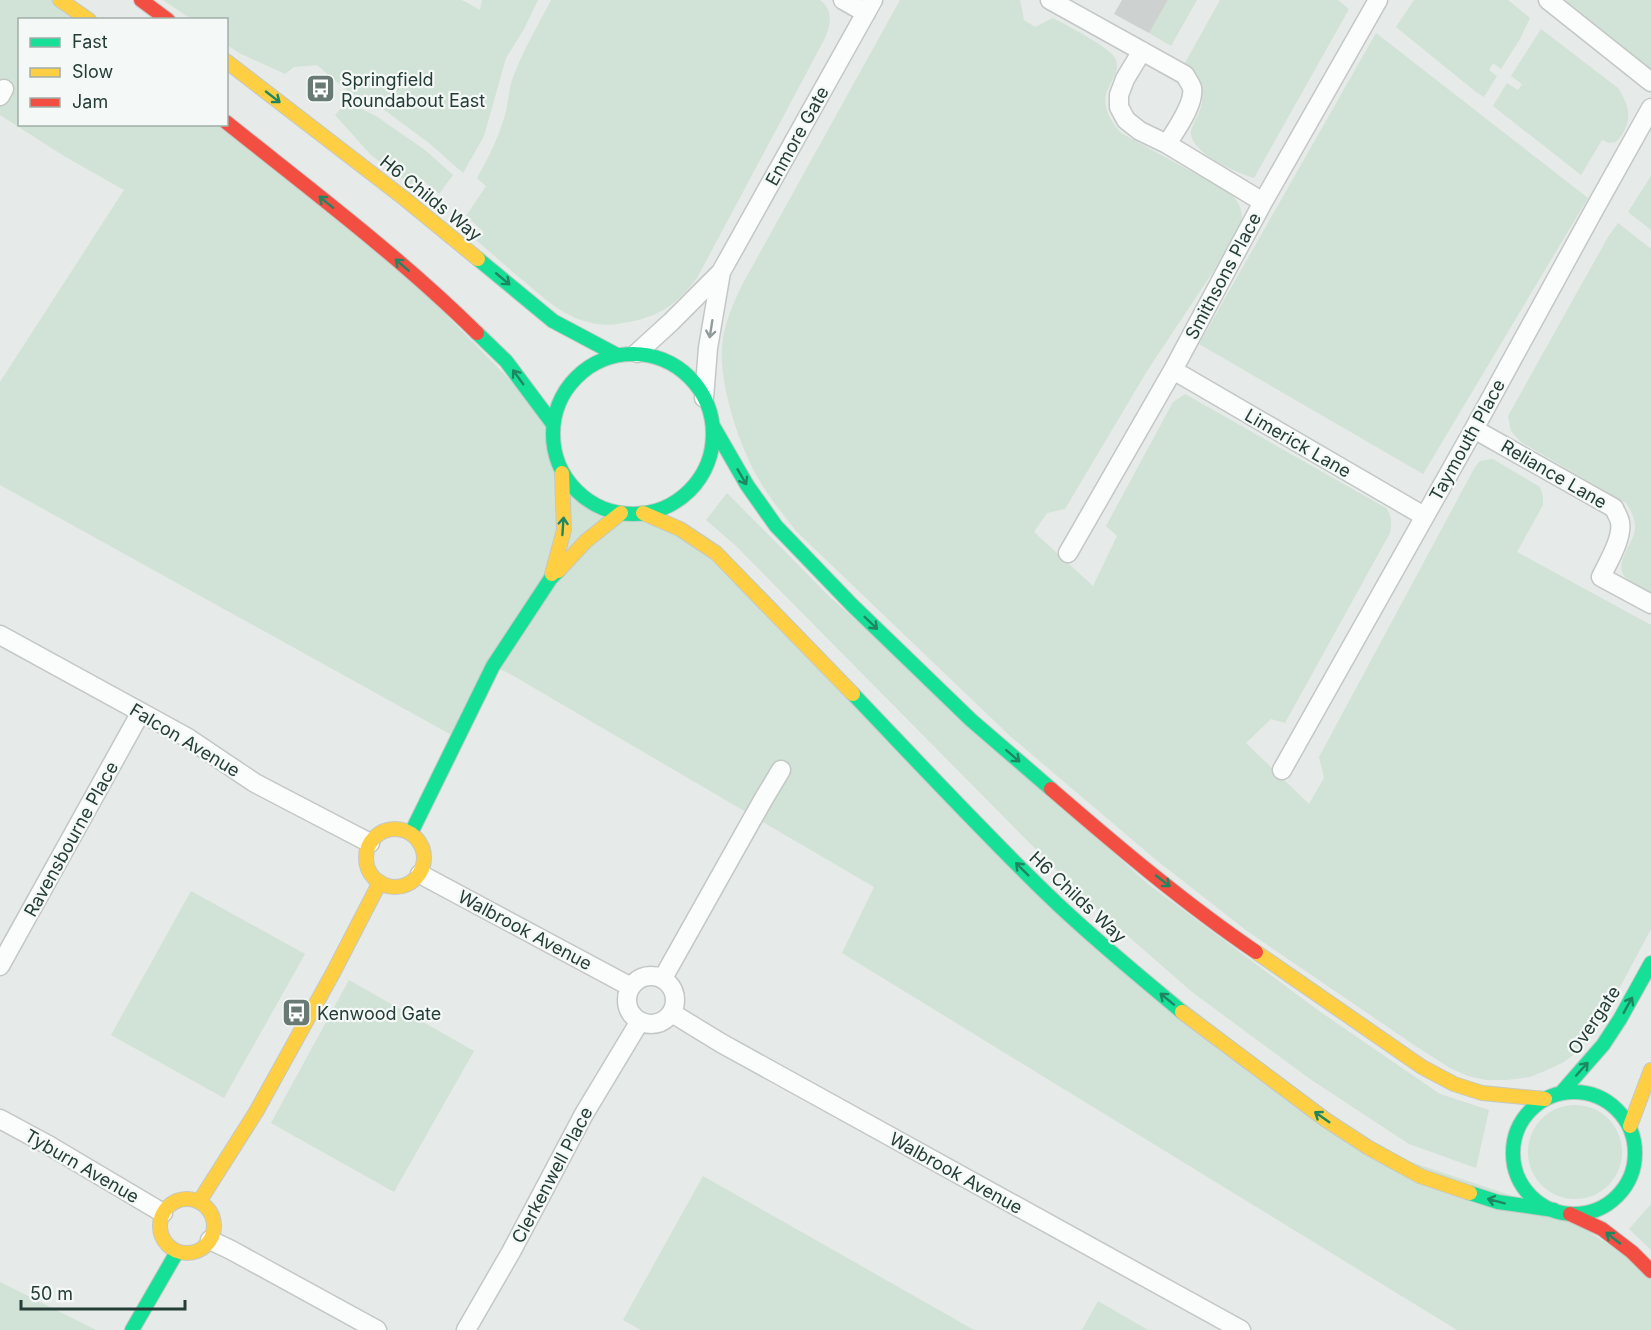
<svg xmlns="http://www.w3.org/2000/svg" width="1651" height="1330" font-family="Inter,sans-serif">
  <rect width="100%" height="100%" fill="#e6eae8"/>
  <!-- green -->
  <path fill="#d1e2d6" d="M0,0H60L89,19L20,20V124H226L371,238L553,424C553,433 552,443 555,452C572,512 628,515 680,529L1049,896L1369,1148L1554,1210L1651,1271V1330H1457L842,953L874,887L512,675L494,666L457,738L0,485V382L124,190L64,156L0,115Z
    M163,0H462L480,10L482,0H538L524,29L506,58L484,136L463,173L429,143L379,106L350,93L317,65L294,67L285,74L239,53L227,45L226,20L191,19Z
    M551,0H820C834,11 831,25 824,40L697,278C678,303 661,316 629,322C615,325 601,326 588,322C563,316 544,298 526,283C509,269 493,254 476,240L483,231L466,216L486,186L477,178C489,157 500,135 506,111C508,102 509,92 511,83C521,54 537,27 551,0Z
    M900,0H1020L1024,20L1035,27L1053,18C1066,25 1112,48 1116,60C1120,71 1111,81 1107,91C1101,106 1111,122 1121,133L1229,192C1242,204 1244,215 1240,231L1147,371L1065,509L1047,513L1034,532L1093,586L1117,536L1106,526L1173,402L1185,394L1386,508C1392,516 1392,522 1390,533L1285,723L1271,719L1246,743L1309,804L1324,778L1319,757L1475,467L1480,461L1493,459L1540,487L1543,496V505L1517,552L1651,625V929L1602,1021L1589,1038L1577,1052L1564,1062L1547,1070L1530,1077L1507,1080H1486L1468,1076L1450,1068L1417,1047L1247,931L1155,859L1009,735L796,531C784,515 771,500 761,483C740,449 719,386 722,346C724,324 733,304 742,285Z
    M1168,0H1197L1171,46L1149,33Z
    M1220,0H1338L1349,9L1254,178C1237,173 1193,154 1191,134C1191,126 1196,120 1199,113C1207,94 1200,75 1185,63Z
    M1414,0H1508L1530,18L1520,39L1501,69L1493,63L1489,70L1497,76L1484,97L1476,92L1396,27Z
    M1548,0H1651V82Z
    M1541,29L1618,88C1631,108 1633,123 1616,142L1609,143L1602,140L1581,175L1493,106L1507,83L1518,90L1522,84L1511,76Z
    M1376,33L1588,198L1423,474L1199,344Z
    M347,102L376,116L425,150L453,175L439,194L419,177L412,186L371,155L335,115Z
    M1651,176V230L1628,212Z
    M1618,223L1651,249V592C1643,588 1633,584 1626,578C1612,564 1634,544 1635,529C1636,519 1631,511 1626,503L1521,442L1511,431L1508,416L1608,237Z
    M727,493L830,597L1148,884L1319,1011L1440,1094L1489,1110L1476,1168L1409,1144L1310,1079L1192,992L1081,895L735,545L706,520Z
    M191,891L305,954L224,1098L111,1035Z
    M349,980L474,1051L394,1192L271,1123Z
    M1528 1152a47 47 0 1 1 94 0a47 47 0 1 1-94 0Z
    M703,1176L974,1330H641L623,1320Z
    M1651,1204V1250L1629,1229Z
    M0,1282L96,1330H0Z
    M1098,1301L1148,1330H1082Z"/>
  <!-- building -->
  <path fill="#cdd1d0" d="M1122,0H1168L1149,33L1114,14Z"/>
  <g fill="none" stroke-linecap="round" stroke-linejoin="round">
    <defs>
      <path id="street" d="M843,0L866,13
        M1050,0L1185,75C1187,79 1191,84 1192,88C1195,104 1175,131 1167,144
        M1548,0L1651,82
        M1142,51L1125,79L1119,95V107L1126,120L1140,131L1167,144L1263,202
        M0,96L4,89
        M637,353L671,322L721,272L873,0
        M1173,370L1424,516
        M704,398L708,348L721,272
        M1474,429L1614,508C1616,513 1619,517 1620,522C1623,538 1608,562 1601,577L1651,604
        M1068,553L1173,370L1263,202L1378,0
        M0,635L188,738L255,783L370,843
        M1282,770L1474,429L1594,210L1651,108
        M420,874L631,987
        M0,966L141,712
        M627 1000a24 24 0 1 1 48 0a24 24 0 1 1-48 0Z
        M663,978L763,800L781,770
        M672,1013L721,1043L1241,1330
        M0,1119L50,1146L163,1213
        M210,1240L231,1250L377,1330
        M466,1330L511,1252L584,1114L640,1021"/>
      <path id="fast" d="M478,259L553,321L617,355
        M477,333L506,361L553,424
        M553 434a80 80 0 1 1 160 0a80 80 0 1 1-160 0Z
        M713,426L747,485L776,526L852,605L971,720L1051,789
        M853,694C917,761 981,830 1048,895C1090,936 1137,974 1182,1012
        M411,833L493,666L551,578L558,571
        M1513 1153a61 61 0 1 1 122 0a61 61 0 1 1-122 0Z
        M1561,1093L1603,1045L1620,1019L1651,963
        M1470,1193L1498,1202L1554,1210
        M132,1330L177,1252"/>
      <path id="slow" d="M60,0L89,20
        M226,61L405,199L478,259
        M643,513L680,529L716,553L853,694
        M558,571L586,541L621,513
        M552,574L564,530L562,473
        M366 858a29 29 0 1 1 58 0a29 29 0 1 1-58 0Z
        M1256,952L1422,1067L1454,1084L1482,1093L1545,1099
        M1182,1012L1326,1120L1369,1148L1420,1176L1470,1193
        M1630,1126L1651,1070
        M160 1226a27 27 0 1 1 54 0a27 27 0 1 1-54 0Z
        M199,1202L256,1112L333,973L380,882"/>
      <path id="jam" d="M141,0L168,20
        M226,122C311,190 399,256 477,333
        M1051,789C1117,846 1184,903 1256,952
        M1570,1214L1602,1229L1632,1252L1651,1271"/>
    </defs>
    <!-- street casing -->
    <use href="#street" stroke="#c3c7c5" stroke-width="21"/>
    <!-- fast casing -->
    <use href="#fast" stroke="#c2c8c5" stroke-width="16"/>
    <!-- slow casing -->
    <use href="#slow" stroke="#c2c8c5" stroke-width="16"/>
    <!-- jam casing -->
    <use href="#jam" stroke="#c2c8c5" stroke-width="16"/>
    <!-- street -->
    <use href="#street" stroke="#fbfcfc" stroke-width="18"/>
    <!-- fast -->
    <use href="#fast" stroke="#16e098" stroke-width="14"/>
    <!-- slow -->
    <use href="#slow" stroke="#ffcf43" stroke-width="14"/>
    <!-- jam -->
    <use href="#jam" stroke="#f24e42" stroke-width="14"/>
  </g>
  <!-- one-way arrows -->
  <defs><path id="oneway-shaft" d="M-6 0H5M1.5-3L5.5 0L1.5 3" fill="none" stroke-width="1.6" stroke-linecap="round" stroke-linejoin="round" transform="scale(1.5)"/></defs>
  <g stroke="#1e8663">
    <use href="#oneway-shaft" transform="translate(273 97) rotate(38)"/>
    <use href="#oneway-shaft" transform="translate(326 202) rotate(-141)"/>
    <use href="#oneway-shaft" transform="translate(402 265) rotate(-139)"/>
    <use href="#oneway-shaft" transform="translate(503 279) rotate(40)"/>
    <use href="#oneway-shaft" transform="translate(518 377) rotate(-126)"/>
    <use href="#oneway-shaft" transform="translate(742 477) rotate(60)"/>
    <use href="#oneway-shaft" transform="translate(563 526) rotate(-86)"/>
    <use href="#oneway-shaft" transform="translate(871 623) rotate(44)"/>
    <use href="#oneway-shaft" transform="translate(1013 756) rotate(41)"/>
    <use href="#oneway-shaft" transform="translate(1022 869) rotate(-135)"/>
    <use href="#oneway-shaft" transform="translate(1163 881) rotate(38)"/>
    <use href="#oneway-shaft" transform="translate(1167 999) rotate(-141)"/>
    <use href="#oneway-shaft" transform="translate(1628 1005) rotate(-61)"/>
    <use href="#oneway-shaft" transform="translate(1582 1069) rotate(-48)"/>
    <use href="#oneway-shaft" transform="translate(1322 1117) rotate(-145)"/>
    <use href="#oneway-shaft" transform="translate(1496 1201) rotate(-165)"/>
    <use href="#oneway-shaft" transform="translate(1613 1238) rotate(-142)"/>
  </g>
  <use stroke="#909c9a" href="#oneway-shaft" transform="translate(711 329) rotate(99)"/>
  <!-- icons -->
  <defs>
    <symbol id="bus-square" viewBox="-11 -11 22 22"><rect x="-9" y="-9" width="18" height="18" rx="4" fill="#697a75" stroke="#f4f9f7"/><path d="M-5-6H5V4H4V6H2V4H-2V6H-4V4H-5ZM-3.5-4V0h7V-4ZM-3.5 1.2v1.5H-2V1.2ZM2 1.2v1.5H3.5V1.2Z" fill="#fff"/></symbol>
  </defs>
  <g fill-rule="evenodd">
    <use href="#bus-square" x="304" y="72" width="33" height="33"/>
    <use href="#bus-square" x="280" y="996" width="33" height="33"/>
  </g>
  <g text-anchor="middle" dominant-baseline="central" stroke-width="4.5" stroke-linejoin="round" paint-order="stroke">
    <!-- poi labels -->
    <g font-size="18" fill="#253d37" stroke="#f4f9f7" text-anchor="start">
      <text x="341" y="79">Springfield<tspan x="341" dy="21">Roundabout East</tspan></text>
      <text x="317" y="1013">Kenwood Gate</text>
    </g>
    <!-- street labels -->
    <g font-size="18" fill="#253d37" stroke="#f4f9f7">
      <text transform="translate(797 136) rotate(-61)">Enmore Gate</text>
      <text transform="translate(431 198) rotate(39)">H6 Childs Way</text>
      <text transform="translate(1223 276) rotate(-62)">Smithsons Place</text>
      <text transform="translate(1467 440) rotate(-61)">Taymouth Place</text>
      <text transform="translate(1298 443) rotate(30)">Limerick Lane</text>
      <text transform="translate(1554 474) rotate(30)">Reliance Lane</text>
      <text transform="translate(185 740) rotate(31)">Falcon Avenue</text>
      <text transform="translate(71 839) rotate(-61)">Ravensbourne Place</text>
      <text transform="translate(1078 897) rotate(43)">H6 Childs Way</text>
      <text transform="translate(525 930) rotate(28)">Walbrook Avenue</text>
      <text transform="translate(1594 1020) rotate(-56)">Overgate</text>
      <text transform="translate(82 1166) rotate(30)">Tyburn Avenue</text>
      <text transform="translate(956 1173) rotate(29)">Walbrook Avenue</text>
      <text transform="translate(552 1175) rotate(-62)">Clerkenwell Place</text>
    </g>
  </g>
  <!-- legend -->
  <rect x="18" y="18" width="210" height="108" fill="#f4f9f7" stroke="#a1aeaa" stroke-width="1.5"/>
  <rect x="30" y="38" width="30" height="9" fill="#16e098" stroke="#a1aeaa" stroke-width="1.5"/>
  <text x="72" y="48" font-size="18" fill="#253d37">Fast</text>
  <rect x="30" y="68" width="30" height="9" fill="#ffcf43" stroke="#a1aeaa" stroke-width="1.5"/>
  <text x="72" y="78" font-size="18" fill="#253d37">Slow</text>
  <rect x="30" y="98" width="30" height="9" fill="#f24e42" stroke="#a1aeaa" stroke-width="1.5"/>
  <text x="72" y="108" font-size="18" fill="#253d37">Jam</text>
  <!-- scale -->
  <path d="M21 1300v9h164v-9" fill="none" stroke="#253d37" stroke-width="3"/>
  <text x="30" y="1300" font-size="18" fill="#253d37" stroke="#f4f9f7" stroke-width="4.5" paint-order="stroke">50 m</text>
</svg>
